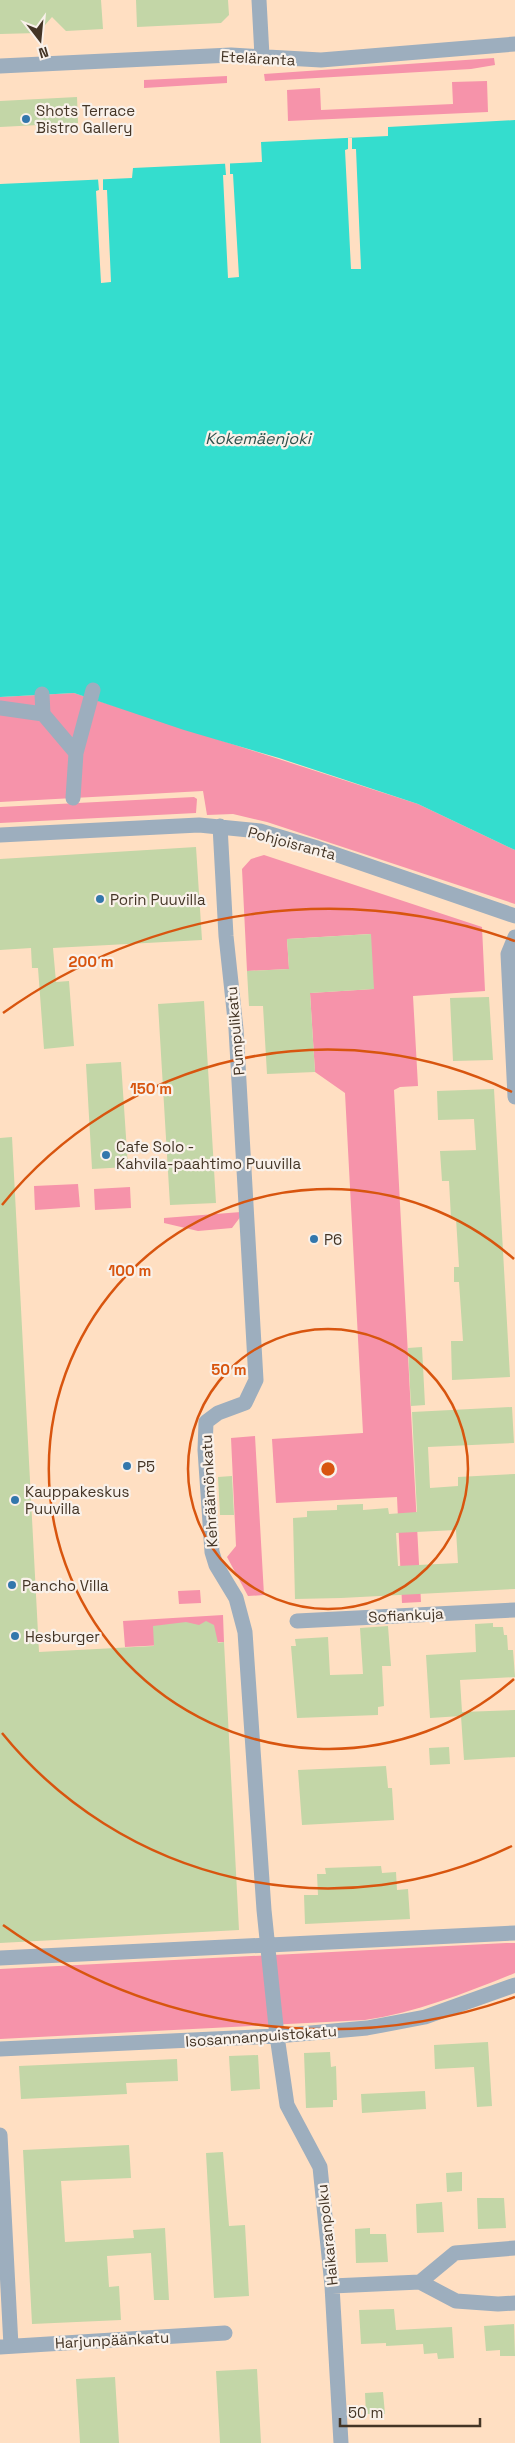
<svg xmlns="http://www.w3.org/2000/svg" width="515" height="2443" font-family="'Space Grotesk',sans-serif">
  <rect width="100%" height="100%" fill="#ffdfc2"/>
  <!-- green -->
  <path fill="#f693aa" d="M494,58L495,65L471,69L265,81L264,74Z
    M227,76V83L144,88V80Z
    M487,81L488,112L288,121L287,90L320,88L321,110L453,104L452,82Z
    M74,693L418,804L515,850V904L267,822L233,814L207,815L203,791L0,802V697Z
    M194,797L197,799L196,813L0,823V807Z
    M264,855L482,927L485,991L413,996L418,1086L400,1087L394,1090L421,1602L402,1603L397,1497L276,1503L272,1439L363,1433L345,1093L315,1072L310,993L373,989L370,934L287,939L289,969L247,971L242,869L251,859Z
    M78,1184L80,1207L35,1210L34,1186Z
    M130,1187L131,1208L95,1210L94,1189Z
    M241,1212V1216L232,1228L198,1231L164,1223V1218Z
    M255,1436L264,1595L248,1596L227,1557L236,1546L231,1438Z
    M200,1590L201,1603L179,1604L178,1591Z
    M223,1615L224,1642L125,1647L123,1621Z
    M506,1943H515V1973C465,1993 418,2012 365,2020L0,2039V1969Z"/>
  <!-- water -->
  <path fill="#34ddce" d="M515,120V850L418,804L279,758L184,730L74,693L0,697V184L132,178L133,168L262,162L261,142L388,136V127Z"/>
  <!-- pier -->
  <path fill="#ffdfc2" d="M348,138H352V149H356L361,269H351L345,150L348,149Z
    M225,163H230V174H233L239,277L228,278L223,175H226Z
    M98,179H103V190H107L111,282L101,283L96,191L99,190Z"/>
  <!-- building -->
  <path fill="#c3d6a7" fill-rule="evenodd" d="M0,0H101L103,29L66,31L52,17L38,33L0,34Z
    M136,0H228L229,15L221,23L137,27Z
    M77,97L78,123L0,127V101Z
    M196,847L202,940L53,948L56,982L69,981L74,1046L44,1049L38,968H32L31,948L0,950V859Z
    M371,934L374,989L310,993L315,1072L267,1074L263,1006H249L247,971L289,969L287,939Z
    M489,997L493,1060L453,1061L450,998Z
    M204,1001L216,1203L170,1205L158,1004Z
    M121,1062L128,1167L92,1169L86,1064Z
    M494,1089L510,1377L452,1380L451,1341H463L459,1282H454V1267H459L456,1218H451L449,1181H442L440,1151L476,1150L474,1119L438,1120L437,1091Z
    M12,1137L39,1652L154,1646L153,1626L186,1622L199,1625L206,1621L214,1625L218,1643L224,1642L239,1930L0,1943V1138Z
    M422,1347L425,1405L411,1406L408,1348Z
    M512,1407L514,1443L428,1447L430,1488L458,1486V1477L515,1474V1589L341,1598L295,1599L293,1518L307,1517V1511L337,1510V1505L363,1504V1510L388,1508L389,1514L417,1512L412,1412ZM456,1530L458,1563L398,1566L396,1533Z
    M232,1476L234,1515H220L218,1477Z
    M493,1623V1627H503L504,1635H507L508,1650H513L515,1677L460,1680L462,1712L515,1710V1757L464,1760L461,1716L430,1718L426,1655L476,1652L475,1624Z
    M388,1626L391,1666H382L384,1706L378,1707V1715L297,1718L291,1646H296L295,1639L328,1637L330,1675L363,1674L360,1628Z
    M449,1747L450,1764L430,1765L429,1748Z
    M386,1766L388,1788H392L394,1820L302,1825L298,1770Z
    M381,1866L382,1873L396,1872L397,1890L408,1889L410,1919L305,1924L304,1895H318L317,1874H326L325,1868Z
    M488,2042L492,2106L477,2107L474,2067L435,2069L434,2045Z
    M330,2052L331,2067L336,2066L337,2100H333V2107L306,2108L304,2053Z
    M258,2055L260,2089L231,2091L229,2056Z
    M177,2059L178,2081L126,2083L127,2094L21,2099L19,2066Z
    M425,2091L426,2109L362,2113L361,2094Z
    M129,2145L131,2178L61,2181L65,2242L134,2238L133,2230L165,2228L169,2300H154L151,2253L107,2256L109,2287L119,2286L121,2320L32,2324L23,2150Z
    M223,2152L229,2226L245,2225L249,2296L214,2298L206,2153Z
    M462,2172V2191L447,2192L446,2173Z
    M477,2198H504L506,2228L478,2229Z
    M442,2202L444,2232L417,2233L416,2204Z
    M370,2228V2234H386L388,2262L356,2263L355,2229Z
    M394,2309L396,2330L452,2327L454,2358L438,2359L437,2353L424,2354L423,2344L386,2346V2343L361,2344L359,2310Z
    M514,2324L515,2356H500V2350L486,2351L484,2326Z
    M257,2369L261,2443H220L216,2371Z
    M115,2377L119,2443H80L76,2379Z
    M383,2392L385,2414H366L365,2393Z"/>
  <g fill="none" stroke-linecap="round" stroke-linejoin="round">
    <!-- minor -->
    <path stroke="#9daebe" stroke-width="15" d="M259,0L262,56
      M0,66L231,55L321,60L515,44
      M42,694L43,714
      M0,708L43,714L76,753
      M73,798L76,753L93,690
      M220,826L226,936L236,1029L256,1380L245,1403L218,1413L206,1422L205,1450L212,1552L216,1565L236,1598L245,1632L264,1910L277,2036L287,2105L320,2167L332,2286L341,2443
      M0,835L199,825L260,831L317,848L515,916
      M515,937L508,954L515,1097
      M297,1621L515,1610
      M0,1958L515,1933
      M0,2049L277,2036L367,2028L425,2017L515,1985
      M0,2135L11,2346
      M420,2282L455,2253L515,2248
      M332,2286L420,2282L456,2301L498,2304L515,2303
      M0,2347L225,2333"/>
  </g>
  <!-- distance rings -->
  <g fill="none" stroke="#d8550f" stroke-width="2.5">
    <circle cx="328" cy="1469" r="140"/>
    <path d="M514 1679A280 280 0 1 1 514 1259"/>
    <path d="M512 1846A420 420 0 0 1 2 1733M2 1205A420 420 0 0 1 512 1092"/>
    <path d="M515 1997A560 560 0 0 1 3 1925M3 1013A560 560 0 0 1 515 941"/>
  </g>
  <!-- markers -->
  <g fill="#3377ac" stroke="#f9f1ea" stroke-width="2">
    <circle cx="26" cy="119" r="5"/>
    <circle cx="100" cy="899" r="5"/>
    <circle cx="106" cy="1155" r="5"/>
    <circle cx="314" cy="1239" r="5"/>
    <circle cx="127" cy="1466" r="5"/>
    <circle cx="15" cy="1500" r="5"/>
    <circle cx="12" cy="1585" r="5"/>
    <circle cx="15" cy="1636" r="5"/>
  </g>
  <g text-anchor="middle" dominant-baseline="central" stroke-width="4.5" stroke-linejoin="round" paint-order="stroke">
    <!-- street labels -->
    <g font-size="15" fill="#443526" stroke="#f9f1ea">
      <text transform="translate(258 58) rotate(3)">Eteläranta</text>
      <text transform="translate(292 843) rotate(15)">Pohjoisranta</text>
      <text transform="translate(235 1031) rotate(-95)">Pumpulikatu</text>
      <text transform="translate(209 1491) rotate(-93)">Kehräämönkatu</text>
      <text transform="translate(406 1615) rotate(-3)">Sofiankuja</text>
      <text transform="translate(261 2036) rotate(-4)">Isosannanpuistokatu</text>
      <text transform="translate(327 2235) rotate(-96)">Haikaranpolku</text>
      <text transform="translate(112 2340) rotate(-3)">Harjunpäänkatu</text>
    </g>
    <!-- poi labels -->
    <g font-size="15" fill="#443526" stroke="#f9f1ea" text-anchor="start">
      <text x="36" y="110">Shots Terrace<tspan x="36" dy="17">Bistro Gallery</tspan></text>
      <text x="110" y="899">Porin Puuvilla</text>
      <text x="116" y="1146">Cafe Solo -<tspan x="116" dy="17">Kahvila-paahtimo Puuvilla</tspan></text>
      <text x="324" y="1239">P6</text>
      <text x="137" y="1466">P5</text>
      <text x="25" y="1491">Kauppakeskus<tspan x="25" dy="17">Puuvilla</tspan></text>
      <text x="22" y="1585">Pancho Villa</text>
      <text x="25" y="1636">Hesburger</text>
    </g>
    <!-- water labels -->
    <g font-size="16" font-style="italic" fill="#30514d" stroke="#f9f1ea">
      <text x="258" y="438">Kokemäenjoki</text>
    </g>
  </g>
  <circle cx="328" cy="1469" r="8" fill="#d8550f" stroke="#f9f1ea" stroke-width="2.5"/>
  <g font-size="15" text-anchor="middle" font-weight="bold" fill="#d8550f" stroke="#f9f1ea" stroke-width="4.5" stroke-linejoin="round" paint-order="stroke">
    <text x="91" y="967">200 m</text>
    <text x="151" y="1094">150 m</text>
    <text x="130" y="1276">100 m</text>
    <text x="229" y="1375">50 m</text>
  </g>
  <!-- north arrow -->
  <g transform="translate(40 40) rotate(164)" stroke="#f9f1ea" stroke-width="4" paint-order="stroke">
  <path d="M0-4L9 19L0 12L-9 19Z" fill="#443526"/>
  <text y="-8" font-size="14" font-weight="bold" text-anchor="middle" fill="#443526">N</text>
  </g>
  <!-- scale -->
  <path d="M340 2418v8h140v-8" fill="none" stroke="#443526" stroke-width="2.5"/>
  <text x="348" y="2418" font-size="15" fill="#443526" stroke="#f9f1ea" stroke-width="4" paint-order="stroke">50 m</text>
</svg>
